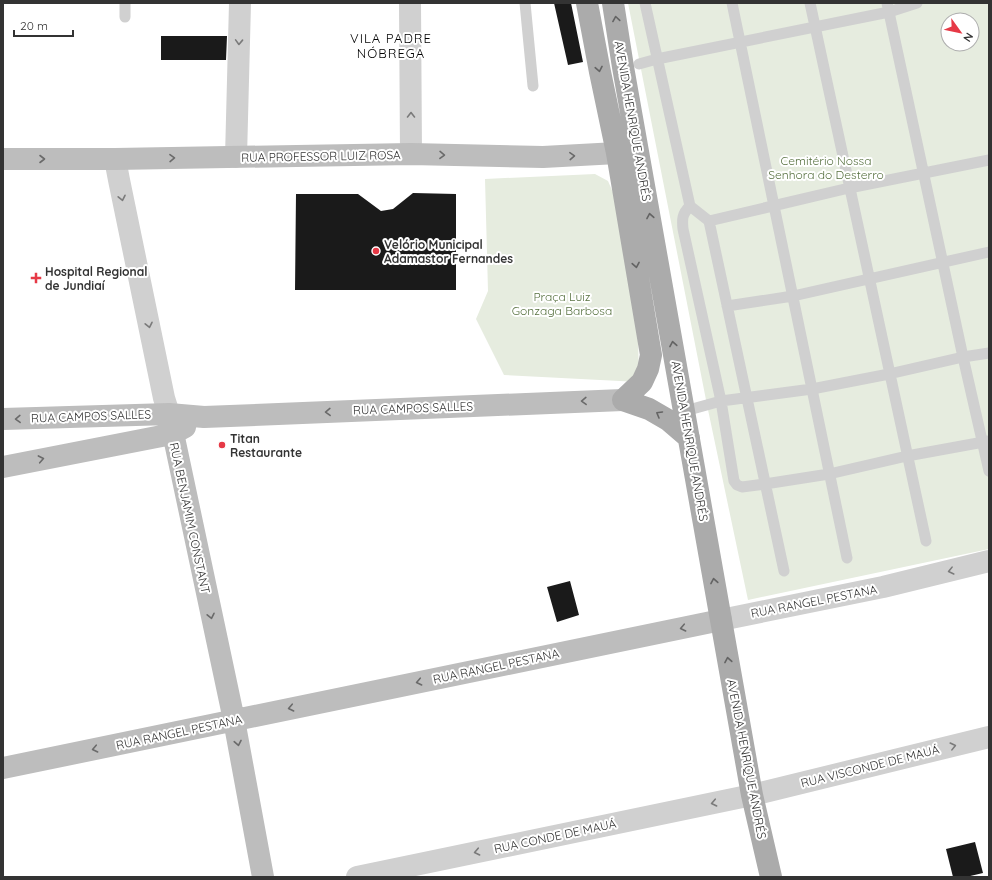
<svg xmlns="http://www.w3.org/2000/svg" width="992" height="880" font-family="Quicksand,sans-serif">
  <rect width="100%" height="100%" fill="#fff"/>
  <!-- green -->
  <path fill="#e6ecdf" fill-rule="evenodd" d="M628,3H989V549L748,600L707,405ZM948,20H972V44H948Z
    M595,174L608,181L615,197L637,288L639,382L504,375L476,319L488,291L485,179Z"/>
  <!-- building -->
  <path fill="#1a1a1a" d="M554,3H571L583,62L568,65Z
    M161,36H227L226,60H161Z
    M413,193L456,194V290H295L296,194H358L381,211L393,209Z
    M570,581L579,615L557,622L547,587Z
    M975,842L983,873L966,877H953L946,849Z"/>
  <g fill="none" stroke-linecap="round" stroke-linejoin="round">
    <!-- lane -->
    <path stroke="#d0d0d0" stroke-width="11" d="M125,3V17
      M525,3L533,86
      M645,3L690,206L709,221L784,571
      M732,3L847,558
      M810,3L926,541
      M887,3L963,357L989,471
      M639,64L657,59L889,12L917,3
      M690,206C682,214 682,219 683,229L721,401L734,481L737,485L742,487L765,484L829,474L907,456L989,441
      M709,221L849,188L989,160
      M727,306L793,296L989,252
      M685,411L721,401L812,389L889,374L963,357L989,353"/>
    <!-- street -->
    <path stroke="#d0d0d0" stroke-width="22" d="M410,3L411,154
      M236,157L240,3
      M115,159L119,180L164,398L169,414
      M721,620L883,587L989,561
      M357,877L752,795L989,737"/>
    <!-- secondary -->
    <path stroke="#bdbdbd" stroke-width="22" d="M3,159H115L411,154L543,157L617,153L635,149
      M169,414L234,720L263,877
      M3,419L169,414L204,417L623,400
      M3,467L172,434L185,427
      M3,768L721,620"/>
    <!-- primary -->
    <path stroke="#ababab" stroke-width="22" d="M587,3L600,72L617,153L651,355L648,369L642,382L623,400L649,409L668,420L689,438
      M613,3L623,67L752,795L771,877"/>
  </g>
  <!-- one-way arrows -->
  <defs><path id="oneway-chevron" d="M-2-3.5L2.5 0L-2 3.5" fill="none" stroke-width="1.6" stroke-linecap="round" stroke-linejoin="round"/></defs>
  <g stroke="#636363">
    <use href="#oneway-chevron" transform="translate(616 19) rotate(-99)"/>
    <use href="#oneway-chevron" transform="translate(599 69) rotate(79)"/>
    <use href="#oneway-chevron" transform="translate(650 216) rotate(-100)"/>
    <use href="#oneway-chevron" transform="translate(636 265) rotate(80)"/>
    <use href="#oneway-chevron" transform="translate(673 344) rotate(-100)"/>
    <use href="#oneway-chevron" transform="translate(659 414) rotate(-150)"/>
    <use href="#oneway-chevron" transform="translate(714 581) rotate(-100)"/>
    <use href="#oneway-chevron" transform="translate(728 660) rotate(-100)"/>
  </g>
  <g stroke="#7a7a7a">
    <use href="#oneway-chevron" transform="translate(239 42) rotate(92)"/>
    <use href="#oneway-chevron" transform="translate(411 115) rotate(-90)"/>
    <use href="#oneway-chevron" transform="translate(122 198) rotate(78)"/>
    <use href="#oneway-chevron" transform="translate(149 325) rotate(78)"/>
    <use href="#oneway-chevron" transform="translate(951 571) rotate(166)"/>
    <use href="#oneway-chevron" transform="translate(953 746) rotate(-14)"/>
    <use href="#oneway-chevron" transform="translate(714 803) rotate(168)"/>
    <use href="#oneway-chevron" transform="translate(477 852) rotate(168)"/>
  </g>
  <g stroke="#6a6a6a">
    <use href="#oneway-chevron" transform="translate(442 155) rotate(1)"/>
    <use href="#oneway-chevron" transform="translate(572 156) rotate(-3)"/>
    <use href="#oneway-chevron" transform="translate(172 158) rotate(-1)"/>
    <use href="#oneway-chevron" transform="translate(42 159)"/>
    <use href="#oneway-chevron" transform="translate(584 401) rotate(178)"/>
    <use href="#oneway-chevron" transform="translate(328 412) rotate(178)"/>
    <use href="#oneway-chevron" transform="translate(18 419) rotate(178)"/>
    <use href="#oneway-chevron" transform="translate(41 459) rotate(-11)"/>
    <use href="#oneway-chevron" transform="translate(211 616) rotate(78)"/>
    <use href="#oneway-chevron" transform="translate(683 628) rotate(168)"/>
    <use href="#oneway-chevron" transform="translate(419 682) rotate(168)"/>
    <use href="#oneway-chevron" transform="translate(291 708) rotate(168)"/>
    <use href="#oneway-chevron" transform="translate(238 743) rotate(79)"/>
    <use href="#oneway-chevron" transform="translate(95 749) rotate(168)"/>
  </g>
  <!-- markers -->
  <g fill="#e63946" stroke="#fff" stroke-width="1.5">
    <circle cx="376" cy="251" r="4"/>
    <path d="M34 272h4v4h4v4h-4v4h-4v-4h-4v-4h4z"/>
    <circle cx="222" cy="445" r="4"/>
  </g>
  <g text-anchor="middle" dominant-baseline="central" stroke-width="4" stroke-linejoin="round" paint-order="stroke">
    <!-- street labels -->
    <g font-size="12" fill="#333" stroke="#fff">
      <text transform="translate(633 121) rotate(80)">AVENIDA HENRIQUE ANDRÉS</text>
      <text transform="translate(321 156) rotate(-1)">RUA PROFESSOR LUIZ ROSA</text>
      <text transform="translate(413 408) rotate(-2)">RUA CAMPOS SALLES</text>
      <text transform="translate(91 416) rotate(-2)">RUA CAMPOS SALLES</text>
      <text transform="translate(690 441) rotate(80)">AVENIDA HENRIQUE ANDRÉS</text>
      <text transform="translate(190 518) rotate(78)">RUA BENJAMIM CONSTANT</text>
      <text transform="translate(814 601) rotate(-11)">RUA RANGEL PESTANA</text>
      <text transform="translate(496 666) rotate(-12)">RUA RANGEL PESTANA</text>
      <text transform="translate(179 732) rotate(-12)">RUA RANGEL PESTANA</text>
      <text transform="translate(747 759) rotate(79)">AVENIDA HENRIQUE ANDRÉS</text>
      <text transform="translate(870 766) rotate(-14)">RUA VISCONDE DE MAUÁ</text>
      <text transform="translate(555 836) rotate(-12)">RUA CONDE DE MAUÁ</text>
    </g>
    <!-- park labels -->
    <g font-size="12" fill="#56703f" stroke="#fff">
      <text x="826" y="160">Cemitério Nossa<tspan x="826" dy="14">Senhora do Desterro</tspan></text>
      <text x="562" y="296">Praça Luiz<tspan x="562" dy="14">Gonzaga Barbosa</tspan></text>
    </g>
    <!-- poi labels -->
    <g font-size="12" font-weight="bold" fill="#333" stroke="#fff" text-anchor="start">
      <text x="384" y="244">Velório Municipal<tspan x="384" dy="14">Adamastor Fernandes</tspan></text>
      <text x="45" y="271">Hospital Regional<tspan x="45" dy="14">de Jundiaí</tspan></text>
      <text x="230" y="438">Titan<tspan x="230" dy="14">Restaurante</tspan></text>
    </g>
    <!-- neighbourhood labels -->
    <g font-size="13" letter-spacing="1" fill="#000" stroke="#fff">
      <text x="391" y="38">VILA PADRE<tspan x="391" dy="15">NÓBREGA</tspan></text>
    </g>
  </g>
  <!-- border -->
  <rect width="992" height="880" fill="none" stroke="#333333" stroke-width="8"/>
  <!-- north arrow -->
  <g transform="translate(960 32) rotate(123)"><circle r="19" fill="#ffffff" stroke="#adadad"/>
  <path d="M0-3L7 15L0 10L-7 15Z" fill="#e63946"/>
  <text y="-6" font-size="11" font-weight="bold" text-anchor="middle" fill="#333333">N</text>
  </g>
  <!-- scale -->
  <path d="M14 30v6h59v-6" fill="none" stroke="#333333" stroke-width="2"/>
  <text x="20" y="30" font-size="12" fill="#333333" stroke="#ffffff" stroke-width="3" paint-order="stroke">20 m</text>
</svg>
